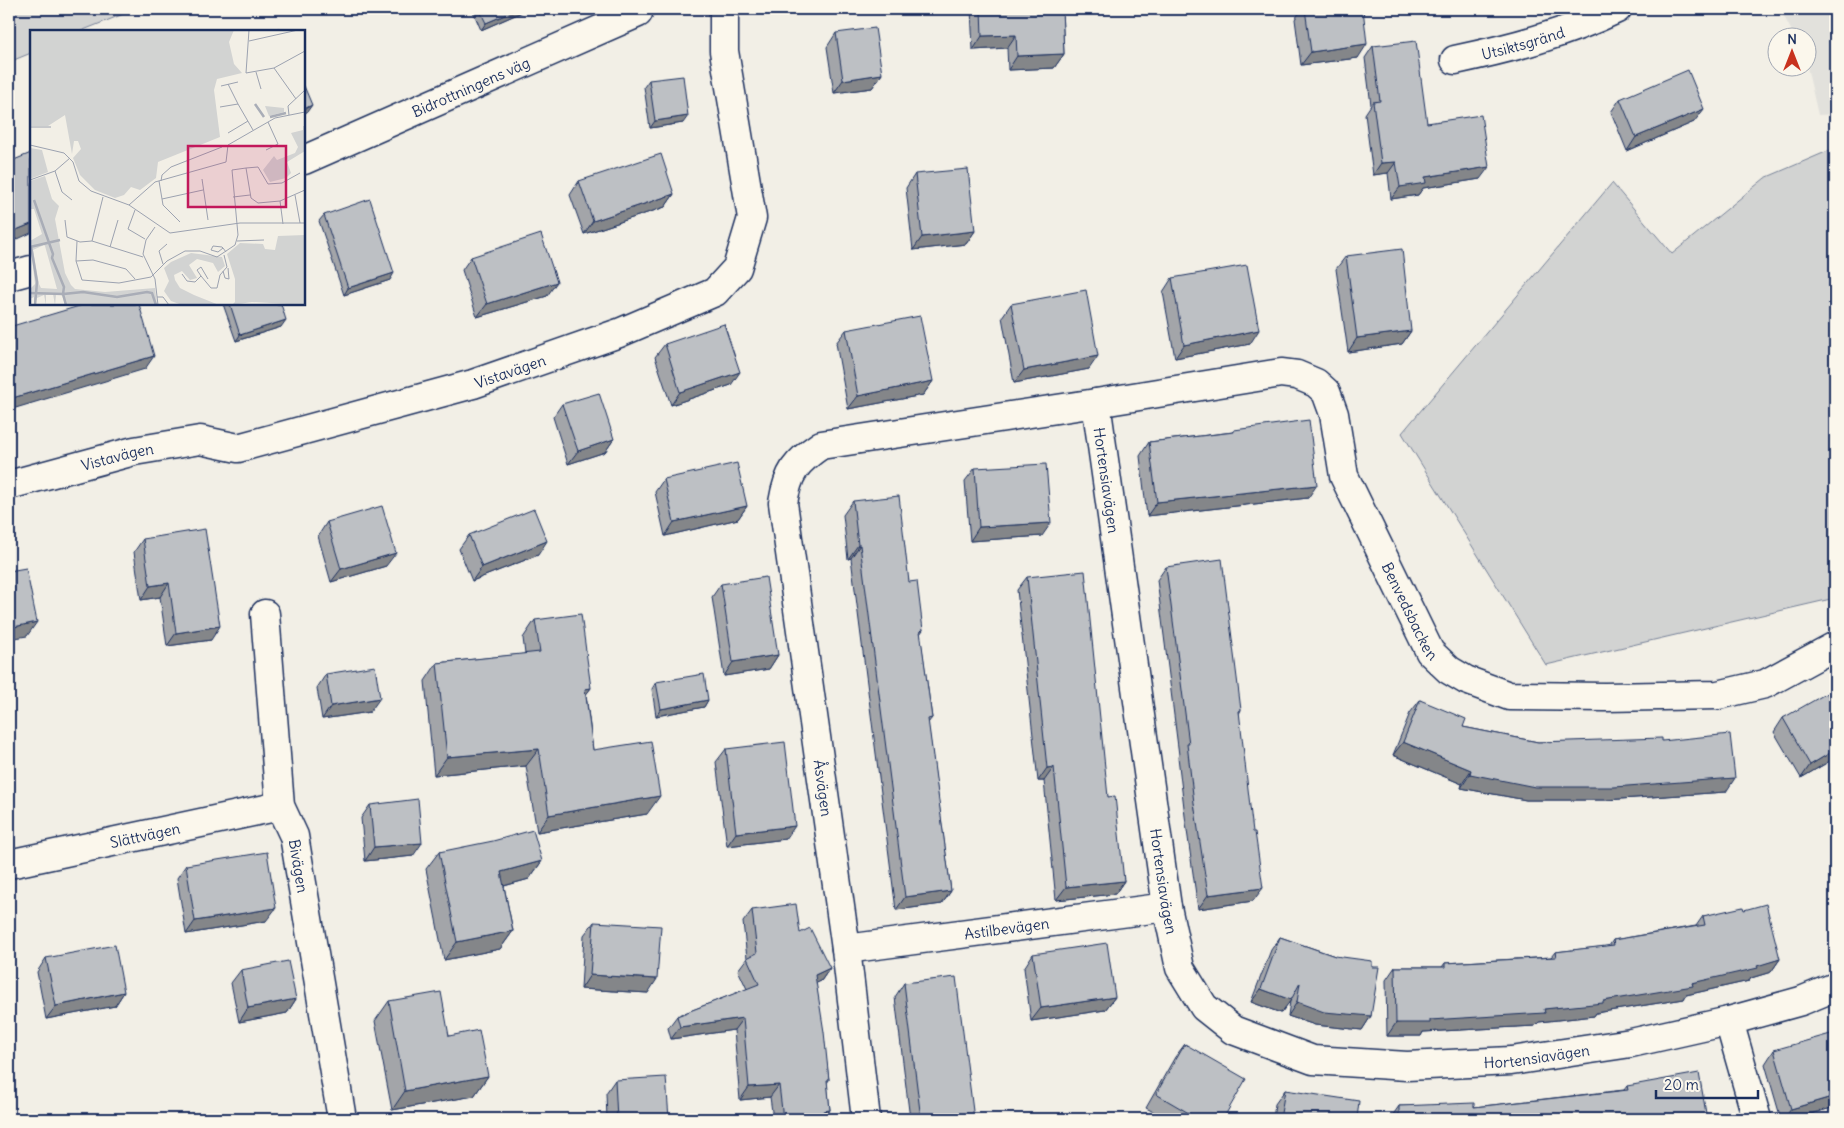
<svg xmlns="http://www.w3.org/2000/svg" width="1844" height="1128" font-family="Delius,sans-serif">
  <rect width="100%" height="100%" fill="#f2efe6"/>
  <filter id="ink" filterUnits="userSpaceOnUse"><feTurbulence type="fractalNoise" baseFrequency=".02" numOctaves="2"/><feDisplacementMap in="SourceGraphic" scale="10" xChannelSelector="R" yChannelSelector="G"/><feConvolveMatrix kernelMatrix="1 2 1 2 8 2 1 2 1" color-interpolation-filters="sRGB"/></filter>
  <g filter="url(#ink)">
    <!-- built -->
    <path fill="#e2e1dc" d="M1780,9H1835V114L1818,115L1807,67L1806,38L1795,37Z"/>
    <!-- green -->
    <path fill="#d2d3d2" stroke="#768198" d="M9,9H136L81,31H31V53L9,62Z
      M1835,148V598L1546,665L1402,433L1612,183L1672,254L1765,178Z"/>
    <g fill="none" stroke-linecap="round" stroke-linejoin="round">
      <defs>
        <g id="minor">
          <path id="s1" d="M1455,60C1511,48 1565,34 1617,9"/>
          <path id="s2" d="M304,160L638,13"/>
          <path d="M9,276L31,270"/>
          <path id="s3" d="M1096,403L1281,373L1297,375L1316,383L1326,392L1334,414L1344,476L1430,652L1449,670L1466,680L1509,696L1605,697L1718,695L1765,684L1835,646"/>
          <path id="s4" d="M9,485L134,451L200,440L238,448L473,384L619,333L715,292L737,268L752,218L724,51V9"/>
          <path id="s5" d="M265,614L280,806L294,836L342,1119"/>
          <path id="s6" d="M9,864L280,806"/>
          <path id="s7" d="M846,949L1167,907"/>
          <path d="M1729,1021L1757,1119"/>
          <path id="s8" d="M866,1119L846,949L783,503C788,472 796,462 821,445L1096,403L1167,907L1180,968L1204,1007L1233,1030L1313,1060L1407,1066L1511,1061L1631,1043L1729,1021L1801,1001L1835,987"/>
        </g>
      </defs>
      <!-- minor casing -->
      <use href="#minor" stroke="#1b2f5e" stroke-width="31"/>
      <!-- minor -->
      <use href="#minor" stroke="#fbf7ec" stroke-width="28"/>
    </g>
    <!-- wall -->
    <path fill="#a3a5a9" stroke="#1b2f5e" d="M472,9H524L522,12L481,30Z
      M971,9H1062L1064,54L1054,68L1008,70L1007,48L973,50Z
      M1302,9H1363L1358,58L1301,65L1295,19Z
      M836,33L882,74L872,88L834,93L827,47Z
      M1373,46L1427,123L1480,179L1423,188L1418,195L1391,199L1388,173L1373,175L1365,114L1371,105L1365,58Z
      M649,80L683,123L650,128L644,87Z
      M1620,99L1694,122L1627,151L1611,112Z
      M915,174L975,231L966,244L913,250L906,188Z
      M579,181L674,194L665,207L584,234L570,195Z
      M324,215L390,280L344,295L319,221Z
      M1346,256L1411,331L1402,344L1348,352L1336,269Z
      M471,257L547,296L477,317L462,270Z
      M1172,278L1250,344L1175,358L1163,292Z
      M223,304H281V327L236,341Z
      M1011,304L1089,369L1014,383L1002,317Z
      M846,330L933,381L923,395L848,409L836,343Z
      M665,344L731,385L671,405L655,357Z
      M562,404L614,439L605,452L568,464L553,417Z
      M1234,430L1308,498L1147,516L1140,456L1149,442L1233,432Z
      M975,468L1042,536L970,541L965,481Z
      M664,479L747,506L738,519L665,536L655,492Z
      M853,501L909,582L923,630L920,634L932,718L928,723L951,891L942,904L896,910L851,558L848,559L843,515Z
      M327,522L386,566L331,582L318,536Z
      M469,535L538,555L472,581L459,549Z
      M143,539L211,640L167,646L160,597L141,600L134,552Z
      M1166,567L1241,710L1239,714L1253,901L1198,909L1185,816L1178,757L1179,755L1157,580Z
      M1027,577L1108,797L1124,881L1115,894L1056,900L1044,781H1038L1017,590Z
      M721,584L778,655L769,669L724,676L712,597Z
      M535,620L591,688L586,694L593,750L647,814L537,832L526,766L434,775L425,681L437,663L525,654L523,638Z
      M326,674L370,712L322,719L317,688Z
      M656,682L708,700L704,707L656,716L652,689Z
      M1835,694V758L1801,778L1774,732L1783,718Z
      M1420,700L1463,727L1538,742L1662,741L1726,792L1605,800H1526L1461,788L1462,784L1393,755L1410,713Z
      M726,749L786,839L727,846L716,762Z
      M370,805L413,856L365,861L361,818Z
      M439,852L542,861L529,879L504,886L513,931L500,949L444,960L426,869Z
      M186,865L266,921L186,934L177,878Z
      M752,910L800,933L830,968L821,981L816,983L829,1080L827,1083L830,1110L824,1119H773L770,1097L740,1100L734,1030L671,1039L668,1028L677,1016L747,989L738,970L747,958L743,922Z
      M1744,910L1780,959L1771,972L1751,978L1749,981L1686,995L1684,999L1596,1013L1594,1016L1539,1022L1535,1026L1423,1032L1421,1036H1387L1386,980L1395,967H1442L1445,963L1551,957L1555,952L1609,946L1613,940L1696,926L1703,916Z
      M594,922L648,993L581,989L584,935Z
      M1280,937L1335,956L1372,967L1371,1016L1362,1030L1315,1025L1288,1016L1290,1001L1281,1013L1251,1002L1271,950Z
      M1033,954L1115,997L1105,1010L1031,1021L1024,968Z
      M46,958L124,992L115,1006L46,1019L37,972Z
      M241,970L296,999L287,1013L239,1022L231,983Z
      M904,983L974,1119H910L895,997Z
      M389,1001L449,1036L488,1076L474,1096L392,1110L375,1021Z
      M1185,1044L1223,1119H1167L1146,1108L1175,1057Z
      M1774,1050L1835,1107L1792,1119H1781L1765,1064Z
      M615,1080L669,1119H607L606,1093Z
      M1627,1086L1707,1119H1390L1399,1106L1474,1107L1624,1090Z
      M1285,1090L1357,1119H1273L1275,1104Z"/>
    <!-- shaded-wall -->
    <path fill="#848689" stroke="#1b2f5e" d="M519,9H524L522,12L481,30L486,23Z
      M1016,35L1007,48L973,50L982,36Z
      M1367,44L1358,58L1301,65L1311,52Z
      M1064,54L1054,68L1008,70L1017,56Z
      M882,74L872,88L834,93L843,80Z
      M312,105L307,112L304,113V109Z
      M1704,109L1694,122L1627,151L1636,137Z
      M688,116L683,123L650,128L655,121Z
      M1396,162L1388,173L1373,175L1381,163Z
      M1489,167L1480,179L1423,188L1418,195L1391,199L1400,187L1425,177Z
      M674,194L665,207L584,234L593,221Z
      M31,224V233L9,243V233Z
      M975,231L966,244L913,250L922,237Z
      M394,273L390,280L344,295L348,288Z
      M557,282L547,296L477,317L487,304Z
      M286,320L281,327L236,341L240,335Z
      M1259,330L1250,344L1175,358L1184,345Z
      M1411,331L1402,344L1348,352L1357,338Z
      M154,356L145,369L9,410V399Z
      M1098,356L1089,369L1014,383L1024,370Z
      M740,372L731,385L671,405L680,392Z
      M933,381L923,395L848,409L858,396Z
      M614,439L605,452L568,464L578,451Z
      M1317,485L1308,498L1147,516L1157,502Z
      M747,506L738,519L665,536L674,522Z
      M1051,523L1042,536L970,541L979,527Z
      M547,541L538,555L472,581L482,567Z
      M858,545H860L851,558L848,559Z
      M396,553L386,566L331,582L341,569Z
      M169,583L160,597L141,600L150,586Z
      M37,622L27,636L9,639V628Z
      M220,626L211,640L167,646L176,633Z
      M778,655L769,669L724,676L733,662Z
      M591,688L578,705L585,689Z
      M380,698L370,712L322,719L331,706Z
      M708,700L704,707L656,716L661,709Z
      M1403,742L1471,770L1462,784L1393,755Z
      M539,749L526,766L434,775L447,757Z
      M1835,750V758L1801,778L1810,765Z
      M1054,767L1044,781H1038L1047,768Z
      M1470,774L1735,778L1726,792L1605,800H1526L1461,788Z
      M660,796L647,814L537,832L549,815Z
      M795,826L786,839L727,846L736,833Z
      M422,843L413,856L365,861L374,847Z
      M542,861L529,879L489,890L501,872Z
      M1124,881L1115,894L1056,900L1066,887Z
      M1263,888L1253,901L1198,909L1208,895Z
      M951,891L942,904L896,910L905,897Z
      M276,908L266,921L186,934L195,921Z
      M513,931L500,949L444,960L457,942Z
      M1780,959L1771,972L1751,978L1749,981L1686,995L1684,999L1596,1013L1594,1016L1539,1022L1535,1026L1423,1032L1421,1036H1387L1396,1023L1544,1009L1603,1001L1692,983Z
      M830,968L821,981L806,988L815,975Z
      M590,975L657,979L648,993L581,989Z
      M1261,989L1291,1000L1281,1013L1251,1002Z
      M124,992L115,1006L46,1019L56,1006Z
      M1115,997L1105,1010L1031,1021L1041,1008Z
      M296,999L287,1013L239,1022L248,1008Z
      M1297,1002L1371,1016L1362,1030L1315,1025L1288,1016Z
      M743,1018L734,1030L671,1039L680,1027Z
      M488,1076L474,1096L392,1110L405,1091Z
      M779,1085L770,1097L740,1100L749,1087Z
      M1835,1096V1107L1792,1119H1784L1791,1109Z
      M830,1110L823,1119V1111Z"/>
    <!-- building -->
    <path fill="#bdc0c4" stroke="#1b2f5e" d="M479,9H519L486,23Z
      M981,9H1062L1064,54L1017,56L1016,35L982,36Z
      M1305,9H1363L1367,44L1311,52Z
      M279,28L280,31H272Z
      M875,28L882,74L843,80L836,33Z
      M1416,41L1427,123L1481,115L1489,167L1425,177L1426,183L1400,187L1396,162L1381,163L1373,102L1380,101L1373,46Z
      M1688,70L1704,109L1636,137L1620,99Z
      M683,76L688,116L655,121L649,80Z
      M304,86L312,105L304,109Z
      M31,153V224L9,233V162Z
      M661,154L674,194L593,221L579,181Z
      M968,169L975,231L922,237L915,174Z
      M370,199L394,273L348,288L324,215Z
      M541,234L557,282L487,304L471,257Z
      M1402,249L1411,331L1357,338L1346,256Z
      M1247,265L1259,330L1184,345L1172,278Z
      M1086,290L1098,356L1024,370L1011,304Z
      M86,304H139L154,356L9,399V327Z
      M230,304H281L286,320L240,335Z
      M920,316L933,381L858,396L846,330Z
      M724,324L740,372L680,392L665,344Z
      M599,393L614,439L578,451L562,404Z
      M1309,420L1317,485L1157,502L1149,442L1234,432V430Z
      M737,463L747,506L674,522L664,479Z
      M1046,464L1051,523L979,527L975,468Z
      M899,496L909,582L917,581L923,630L920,631L932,718L928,719L951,891L905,897L860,545H858L853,501Z
      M382,506L396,553L341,569L327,522Z
      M534,509L547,541L482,567L469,535Z
      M205,529L220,626L176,633L169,583L150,586L143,539Z
      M1222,559L1241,710L1239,711L1253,832H1255L1263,888L1208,895L1194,803L1187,744H1189L1166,567Z
      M26,568L37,622L9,628V571Z
      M1085,571L1108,797L1115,796L1124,881L1066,887L1054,767L1047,768L1027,577Z
      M766,577L778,655L733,662L721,584Z
      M581,614L591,688L585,689L593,750L651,741L660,796L549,815L539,749L447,757L437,663L540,652L535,620Z
      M375,666L380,698L331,706L326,674Z
      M704,674L708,700L661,709L656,682Z
      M1827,693L1829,698L1835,694V750L1810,765L1783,718Z
      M1420,700L1466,719L1463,727L1538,742L1662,738V741L1730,734L1735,778L1614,787H1535L1470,774L1471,770L1403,742Z
      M785,742L795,826L736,833L726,749Z
      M418,799L422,843L374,847L370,805Z
      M533,830L542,861L501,872L513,931L457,942L439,852L493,841Z
      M267,852L276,908L195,921L186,865Z
      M796,904L800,933L810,928L830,968L815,975L824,1032L829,1080H827L830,1110L823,1111L824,1119H783L779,1085L749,1087L743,1018L680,1027L677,1016L759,984L747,958L757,953L752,910Z
      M1766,904L1780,959L1757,966L1758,968L1692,983L1693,986L1603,1001V1003L1544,1009L1545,1013L1430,1020V1023H1396L1395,967H1445V963L1556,957L1555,952L1614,945L1613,940L1705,925L1703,916L1743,907L1744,910Z
      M594,922L661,926L657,979L590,975Z
      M1280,937L1335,956L1372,961V967H1379L1371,1016L1324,1012L1297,1002L1300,983L1291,1000L1261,989Z
      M1107,943L1115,997L1041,1008L1033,954Z
      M115,945L124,992L56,1006L46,958Z
      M288,961L296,999L248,1008L241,970Z
      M956,977L974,1119H921L904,983Z
      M441,992L449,1036L479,1030L488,1076L405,1091L389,1001Z
      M1834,1033L1835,1038V1096L1791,1109L1774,1050Z
      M1185,1044L1246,1079L1223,1119H1199L1156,1094Z
      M1699,1073L1707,1119H1399V1106L1474,1103V1107L1628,1090L1627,1086Z
      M666,1077L669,1119H617L615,1080Z
      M1285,1090L1359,1101L1357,1119H1280Z"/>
  </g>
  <g text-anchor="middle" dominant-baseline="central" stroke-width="4" stroke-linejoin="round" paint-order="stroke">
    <!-- street labels -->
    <g font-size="15" fill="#1b2f5e" stroke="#fbf7ec">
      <text stroke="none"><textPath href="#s1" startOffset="70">Utsiktsgränd</textPath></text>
      <text stroke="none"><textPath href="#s2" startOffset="182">Bidrottningens väg</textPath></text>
      <text stroke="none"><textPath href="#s4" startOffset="518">Vistavägen</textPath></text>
      <text stroke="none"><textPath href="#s4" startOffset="112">Vistavägen</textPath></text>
      <text stroke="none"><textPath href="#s8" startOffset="1050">Hortensiavägen</textPath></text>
      <text stroke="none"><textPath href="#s3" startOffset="474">Benvedsbacken</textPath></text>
      <text transform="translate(823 788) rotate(82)">Åsvägen</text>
      <text stroke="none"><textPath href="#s6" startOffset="139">Slättvägen</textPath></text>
      <text stroke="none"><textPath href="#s5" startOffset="256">Bivägen</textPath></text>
      <text stroke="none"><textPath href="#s8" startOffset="1455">Hortensiavägen</textPath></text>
      <text stroke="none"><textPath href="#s7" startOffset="162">Astilbevägen</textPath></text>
      <text stroke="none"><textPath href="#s8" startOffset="1936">Hortensiavägen</textPath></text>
    </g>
  </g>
  <!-- overview -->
  <g transform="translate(30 30)">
    <rect width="275" height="275" fill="#f2efe6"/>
    <path d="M0,0H204L199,12L204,34L212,43L187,49L184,60L190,107L128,132L126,148L110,160L101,157L94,165L85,168L65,160L50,145L43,128L51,119L48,111H44L42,124L35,85L18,96H0ZM235,76L254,78V82L239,86ZM273,96H275V121L257,132L261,143L256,148L240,152L233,140L244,126L247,130L265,123L268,117L261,103L273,100ZM0,118L12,120L18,142L0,149ZM15,146L22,169L29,176L25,189L35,243L41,255L45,259L75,262L125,258L127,275H35L32,265H26L25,275L23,264L16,265V275L14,265L7,268L4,275V267L0,269V259L5,254L0,211L12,204L4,179H0V151ZM14,215L15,216L27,259L11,258L9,254L3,220ZM275,205V275L222,272L202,275L205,272V249L197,224L210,213L233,214L235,219L245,220L248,206ZM161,223L192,227L195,236L188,242L183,233L167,229L159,235L167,248L160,250L152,241L144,245L145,250L150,258L164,265L189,275H152L141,271L134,261L139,251L134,238L141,232Z" fill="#d2d3d2" fill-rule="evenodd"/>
    <path fill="none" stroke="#a9adb7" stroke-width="2.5" d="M225,74L234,87M240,87L256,83M4,170L23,224L22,228L34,257L33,264L53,262L87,267L117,262L122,263L126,275M1,216L7,252L5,275M0,217L30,210M0,263L33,264L36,275"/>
    <path fill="none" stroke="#9ca2b0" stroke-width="1" d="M219,0L216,43L244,38L275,21M219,11L268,0M244,38L266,69M226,42L231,59M198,54L208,74M191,56L208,52M190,77L208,74L223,100M259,85L258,76L275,60M0,97H21M198,103L218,91M0,115L34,123L43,132L49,151L61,161L99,175L140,203L210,193H275M236,120L248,114L238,92M216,138L228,137L238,154L252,153L270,143M25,141L32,162L42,170M172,149L178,190M0,150L25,141L40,128M129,151L133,175L150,192M131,151L132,145L141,137L192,117M265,165L270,193M73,167L62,211L113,227M203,167L220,165M132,169L173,160M250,171L253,194M99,175L125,152L196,132L198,115L245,88L275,82M105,180L98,199L115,209M35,190L37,207L50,212L62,211M125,197L116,210L113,224L125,249L128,275M47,211L46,231L52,250L89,253L121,247L137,231L155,221H170L187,227L205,215L208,205L202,140L216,138L221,168L228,173L250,171L275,160M207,211L234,210M80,217L88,190M193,218L188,222L181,220L183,216L192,217L193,218L196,222M46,231L63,230L96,239L105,249M133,234L129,221L137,214M193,241L195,248L199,249L198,238M152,244L157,251L165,252L171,246L167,240L171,237L178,249M171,246L181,258H187L190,245L197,237L194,225M127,267H133L139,275"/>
    <path fill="#c2185b" fill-opacity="0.15" stroke="#c2185b" stroke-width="2.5" d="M158,116H256V177H158Z"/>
    <rect width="275" height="275" fill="none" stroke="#1b2f5e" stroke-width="2.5"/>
  </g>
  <!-- margin -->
  <rect width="1844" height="1128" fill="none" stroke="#fbf7ec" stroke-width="30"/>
  <rect x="15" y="15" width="1814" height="1098" fill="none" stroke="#1b2f5e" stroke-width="2" filter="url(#ink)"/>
  <!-- north arrow -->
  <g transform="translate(1792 52)"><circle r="24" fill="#fbf7ec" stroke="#a1a7b3"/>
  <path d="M0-4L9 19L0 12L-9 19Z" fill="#c8321e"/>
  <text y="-8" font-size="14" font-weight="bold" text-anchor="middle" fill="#1b2f5e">N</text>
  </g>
  <!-- scale -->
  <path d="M1656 1090v8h102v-8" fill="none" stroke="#1b2f5e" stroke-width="2.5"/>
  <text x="1664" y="1090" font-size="15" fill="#1b2f5e" stroke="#fbf7ec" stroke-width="4" paint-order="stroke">20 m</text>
</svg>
